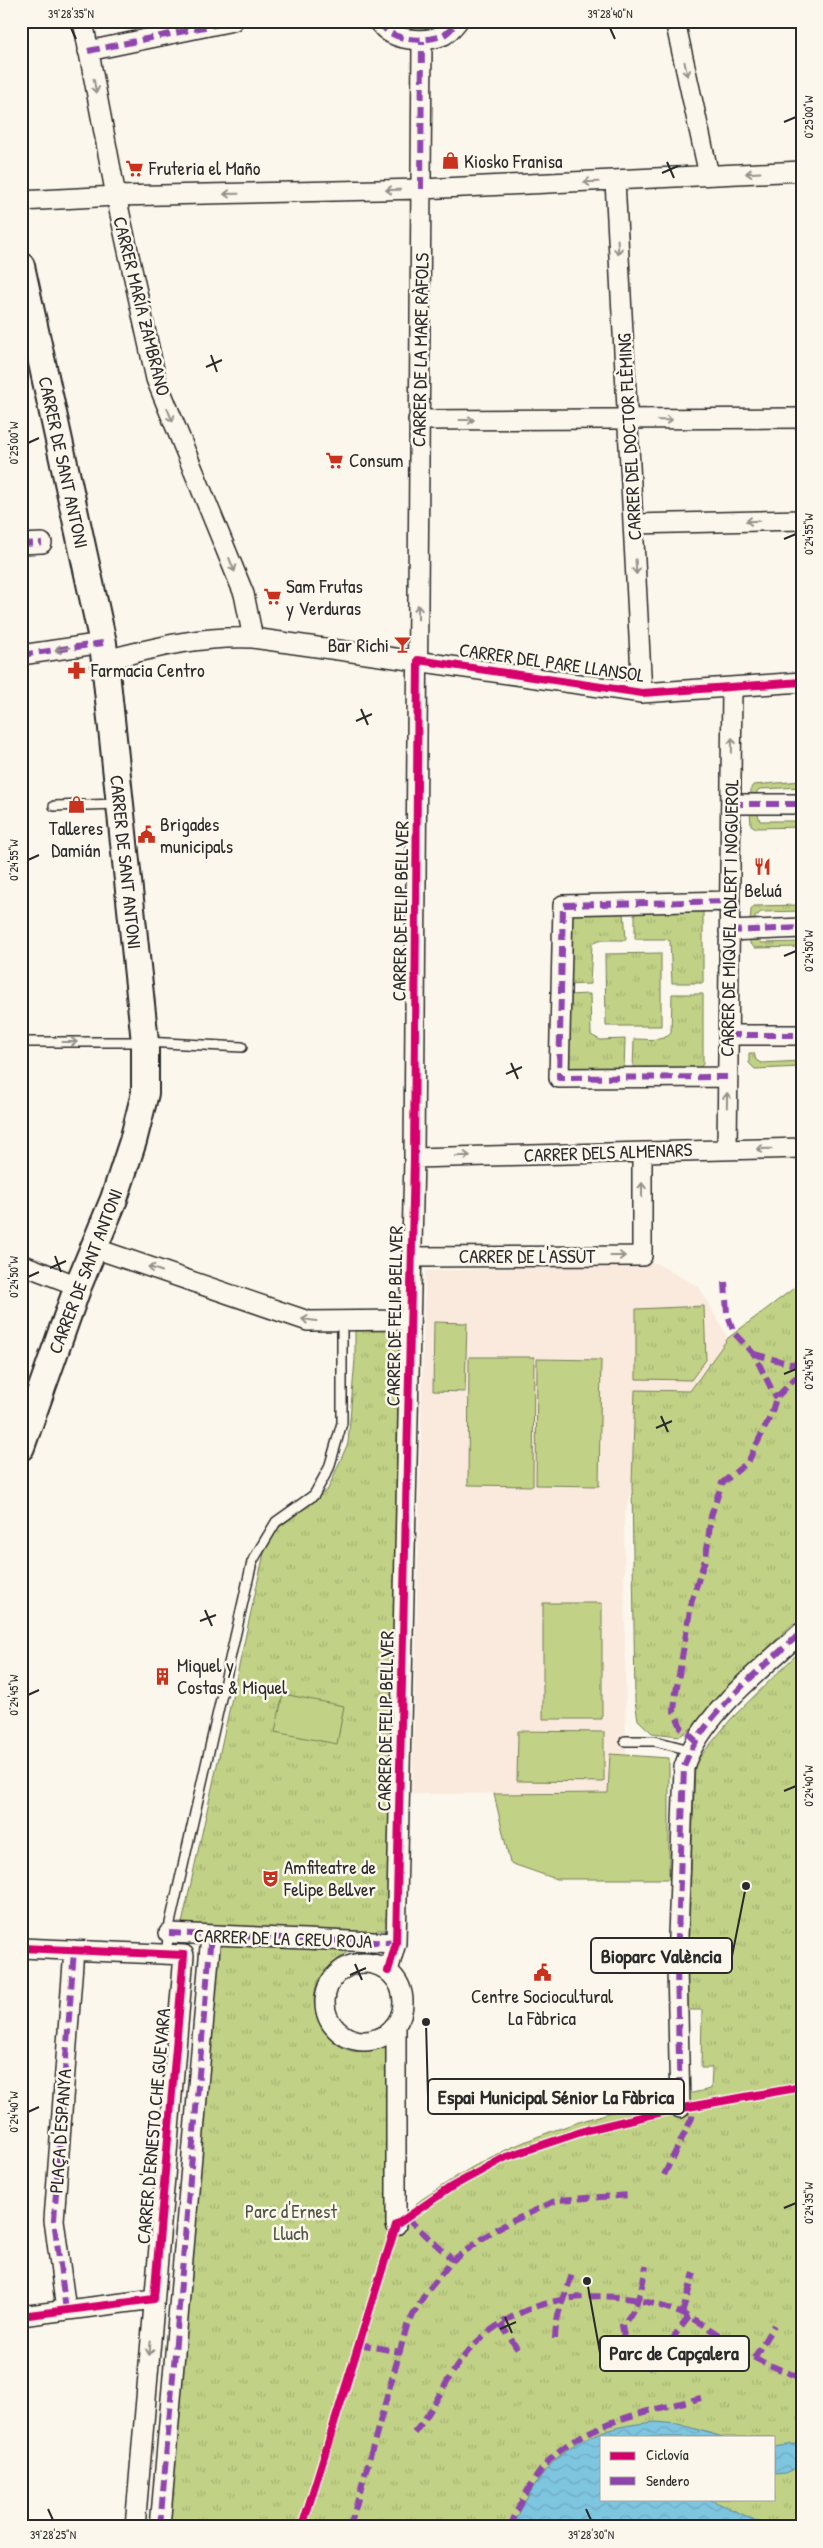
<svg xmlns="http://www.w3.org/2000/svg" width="823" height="2548" font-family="'Patrick Hand',sans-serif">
  <defs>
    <pattern id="grass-tufts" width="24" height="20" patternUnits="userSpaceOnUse" patternTransform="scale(1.25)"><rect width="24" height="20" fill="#c1d185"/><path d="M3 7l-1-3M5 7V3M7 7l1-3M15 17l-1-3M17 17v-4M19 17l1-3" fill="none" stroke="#a6b473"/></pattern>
    <pattern id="water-waves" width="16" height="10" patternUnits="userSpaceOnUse" patternTransform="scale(1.25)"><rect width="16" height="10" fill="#7ec5df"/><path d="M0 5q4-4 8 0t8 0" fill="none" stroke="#6da9c0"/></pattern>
  </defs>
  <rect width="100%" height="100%" fill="#fbf7ec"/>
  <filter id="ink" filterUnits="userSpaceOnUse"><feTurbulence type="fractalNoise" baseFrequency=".02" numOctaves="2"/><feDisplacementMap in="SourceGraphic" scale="10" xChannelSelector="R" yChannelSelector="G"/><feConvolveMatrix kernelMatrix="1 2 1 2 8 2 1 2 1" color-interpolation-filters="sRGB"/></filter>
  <g filter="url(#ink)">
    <!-- built -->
    <path fill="#faeadd" d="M656,1263L699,1287L728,1338L690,1391H635L632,1484L624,1519L626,1755L610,1754L608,1793L412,1794L425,1271Z"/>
    <!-- grass -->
    <path fill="url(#grass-tufts)" stroke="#767e58" fill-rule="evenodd" d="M374,21H471L461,31L438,44Z
      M802,781V787L760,789L757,791V800L751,801V788L753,785Z
      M750,811H757L760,821H802V827L756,828L751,825Z
      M802,905V911L761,912L755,917V922H750L751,910L754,906Z
      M700,908L703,911V983H672L670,941L666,939H635V909Z
      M624,910L626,940H598L592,944L590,984L565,985L567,911Z
      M750,932L762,943L802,942V947L755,948L750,944Z
      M661,953V1026H606L605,954Z
      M590,994L591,1035L600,1040L625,1039L624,1071H564L566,995Z
      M672,994H703V1064L699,1069H633L634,1039C645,1039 664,1042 671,1033Z
      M749,1053H754L756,1060L761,1063L802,1061V1067L755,1069L749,1063Z
      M802,1282V1615L743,1672L699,1723L680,1736L652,1733L638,1720L635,1701L632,1484L635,1390L690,1391L728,1338Z
      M704,1306L706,1360L691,1380L636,1379V1309Z
      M355,1327L399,1328L389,1930H377L376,1933L181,1928L266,1544L277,1529L328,1489L348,1443L355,1359Z
      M802,1649V2527H166L217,1941L355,1946C345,1955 329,1965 321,1977C303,2002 323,2045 352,2051C366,2053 377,2048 389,2043L388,2243C398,2231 405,2214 417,2203C424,2197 434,2192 442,2186C521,2132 619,2108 711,2089L712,2068H701L702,2010H686L695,1763L731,1719ZM602,2437H774V2499H602Z"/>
    <!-- pitch -->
    <path fill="#c1d185" stroke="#767e58" d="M434,1322L467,1323L465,1392L433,1391Z
      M469,1357H534L533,1486L468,1485Z
      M537,1359L601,1360L599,1486L536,1485Z
      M543,1603H602V1719H543Z
      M283,1694L344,1706L337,1744L275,1732Z
      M518,1731L604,1732V1782L517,1781Z
      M610,1754L669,1758V1879H556L510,1863L494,1794L608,1793Z"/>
    <!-- water -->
    <path fill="url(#water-waves)" stroke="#5d8797" d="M655,2422L678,2424L723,2437H602V2499H709L770,2527H513C544,2456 576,2429 655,2422Z
      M802,2443V2465L785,2473L774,2474V2447Z"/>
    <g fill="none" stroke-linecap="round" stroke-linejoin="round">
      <defs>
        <path id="lane" d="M54,806L119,804
          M21,1042H145L242,1047
          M625,1741H655L690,1750
          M166,1954L170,1923L252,1562L276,1522L314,1495L329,1468L342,1423V1321"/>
        <path id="street" d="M83,21L116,196L156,379L244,594L253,638
          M379,21C389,42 425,43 444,35C449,32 454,26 458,21
          M675,21L709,175
          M88,51L233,21
          M615,181L642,693
          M21,201L116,196L421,189L802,171
          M418,420L802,418
          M634,524L802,520
          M21,544L42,543
          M21,655L103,643
          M106,660C158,647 198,636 253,638L642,693L802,682
          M731,804H802
          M729,931L802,928
          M728,1035H802
          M727,1077L559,1078L563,905L730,901
          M727,1149L732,687
          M414,1158L802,1148
          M94,1248L308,1321L410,1320
          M412,1257L642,1256V1152
          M21,1264L78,1286
          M169,1933L396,1943
          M21,1948L184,1955L135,2527
          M325 2002a39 39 0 1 1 78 0a39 39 0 1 1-78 0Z
          M388,1971L396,1943L414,1158L422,41
          M396,2024V2225
          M680,2108L677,1965L684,1767C700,1717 763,1667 802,1632
          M66,2310L54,2220L74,1950
          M21,2316L154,2299
          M160,2527L211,1935"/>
        <g id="secondary">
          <path id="s1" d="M21,266L103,643L145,1042V1093L133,1141L114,1199L78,1286L21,1447"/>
        </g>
      </defs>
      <!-- lane casing -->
      <use href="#lane" stroke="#2b2b2b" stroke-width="12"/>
      <!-- street casing -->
      <use href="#street" stroke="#2b2b2b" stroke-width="22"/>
      <!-- secondary casing -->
      <use href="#secondary" stroke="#2b2b2b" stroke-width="30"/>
      <!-- lane -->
      <use href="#lane" stroke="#fbf7ec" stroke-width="9"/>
      <!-- street -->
      <use href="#street" stroke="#fbf7ec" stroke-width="19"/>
      <!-- secondary -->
      <use href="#secondary" stroke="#fbf7ec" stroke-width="26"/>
      <!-- quiet -->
      <path stroke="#8e44ad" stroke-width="6" stroke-dasharray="12 6" stroke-linecap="butt" d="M379,21C389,42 425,43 444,35C449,32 454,26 458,21
        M88,51L233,21
        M421,189L422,41
        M21,544L42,543
        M21,655L103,643
        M731,804H802
        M729,931L802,928
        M728,1035H802
        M727,1077L559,1078L563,905L730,901
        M725,1282L727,1313L734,1333L754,1354L776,1398
        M754,1354L791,1364L802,1363
        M696,1741L681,1727L674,1711L676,1692L692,1599L706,1557L711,1516L722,1483L748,1462L771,1415L776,1398L794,1379L802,1374
        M169,1933L396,1943
        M680,2108L677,1965L684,1767C700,1717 763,1667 802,1632
        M664,2175L692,2118L693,2106
        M407,2218L453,2260
        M66,2310L54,2220L74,1950
        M682,2314L694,2273
        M501,2324L518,2350
        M555,2339C556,2308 566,2298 573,2270
        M359,2344L400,2352
        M614,2351L624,2337L622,2325C638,2309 642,2288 646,2266
        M754,2358L774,2325
        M648,2369L689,2317
        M414,2433C438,2405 449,2369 476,2343C532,2289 621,2284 689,2317C711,2328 732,2345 753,2357C769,2366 786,2371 802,2379
        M160,2527L211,1935
        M350,2527L407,2326L425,2294L453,2260L496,2229L557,2200L632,2195
        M510,2527C523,2496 541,2461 570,2443C608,2418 658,2409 701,2398"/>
      <defs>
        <path id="cycleway" d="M21,1948L184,1955L154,2299L21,2316
          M388,1971L396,1943L414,1158L418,660L642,693L802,682
          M302,2527L396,2225L451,2187L506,2157L587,2130L671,2110L802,2087"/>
      </defs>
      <!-- cycleway casing -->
      <use href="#cycleway" stroke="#fbf7ec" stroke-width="11"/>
      <!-- cycleway -->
      <use href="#cycleway" stroke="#d6006c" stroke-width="8"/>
    </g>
    <!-- one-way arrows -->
    <defs><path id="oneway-shaft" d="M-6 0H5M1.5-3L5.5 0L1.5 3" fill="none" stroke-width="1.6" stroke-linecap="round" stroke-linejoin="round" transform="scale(1.25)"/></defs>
    <g stroke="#93918c">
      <use href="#oneway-shaft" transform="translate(686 69) rotate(78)"/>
      <use href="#oneway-shaft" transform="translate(95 86) rotate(79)"/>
      <use href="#oneway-shaft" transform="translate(753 173) rotate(177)"/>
      <use href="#oneway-shaft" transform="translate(591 182) rotate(178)"/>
      <use href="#oneway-shaft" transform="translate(393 190) rotate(179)"/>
      <use href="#oneway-shaft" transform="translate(231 194) rotate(179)"/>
      <use href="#oneway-shaft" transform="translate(618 247) rotate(87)"/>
      <use href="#oneway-shaft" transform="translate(170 415) rotate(68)"/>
      <use href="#oneway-shaft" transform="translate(467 420)"/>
      <use href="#oneway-shaft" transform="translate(665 420) rotate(-1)"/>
      <use href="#oneway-shaft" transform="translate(753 521) rotate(178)"/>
      <use href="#oneway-shaft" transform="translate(232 565) rotate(68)"/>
      <use href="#oneway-shaft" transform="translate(636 567) rotate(87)"/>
      <use href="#oneway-shaft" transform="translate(418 612) rotate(-90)"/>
      <use href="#oneway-shaft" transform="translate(62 649) rotate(171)"/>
      <use href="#oneway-shaft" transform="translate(732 745) rotate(-89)"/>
      <use href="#oneway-shaft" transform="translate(70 1042)"/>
      <use href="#oneway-shaft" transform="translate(727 1100) rotate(-89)"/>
      <use href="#oneway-shaft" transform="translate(764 1149) rotate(179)"/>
      <use href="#oneway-shaft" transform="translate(463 1156) rotate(-2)"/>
      <use href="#oneway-shaft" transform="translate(642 1190) rotate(-90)"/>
      <use href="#oneway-shaft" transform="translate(618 1256)"/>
      <use href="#oneway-shaft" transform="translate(155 1269) rotate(-161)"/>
      <use href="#oneway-shaft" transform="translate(309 1320) rotate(-172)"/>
      <use href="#oneway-shaft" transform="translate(150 2348) rotate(95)"/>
    </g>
  </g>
  <!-- ticks -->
  <path fill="none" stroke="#2b2b2b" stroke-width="2" d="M71,28L76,39M610,28L615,39M784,122L796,117M667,162L674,178M662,173L678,166M211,355L217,372M206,367L222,360M28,443L39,438M784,539L796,534M361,709L368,725M356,721L372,714M28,860L39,855M784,956L796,951M511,1063L518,1079M506,1074L522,1067M55,1256L61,1272M50,1268L66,1261M28,1277L39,1272M784,1374L796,1369M661,1416L668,1432M656,1428L672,1421M205,1610L212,1626M200,1621L216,1615M28,1695L39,1690M784,1791L796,1786M355,1964L362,1980M350,1975L366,1968M28,2112L39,2107M784,2208L796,2203M505,2317L512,2333M500,2329L516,2322M48,2509L53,2520M586,2509L591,2520"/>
  <!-- icons -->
  <defs>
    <symbol id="shop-bare" viewBox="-9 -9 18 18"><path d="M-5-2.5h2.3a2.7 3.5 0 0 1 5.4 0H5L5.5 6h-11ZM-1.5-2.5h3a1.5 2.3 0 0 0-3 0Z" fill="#c8321e" stroke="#fbf7ec" stroke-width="2.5" paint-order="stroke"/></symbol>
    <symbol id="supermarket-bare" viewBox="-9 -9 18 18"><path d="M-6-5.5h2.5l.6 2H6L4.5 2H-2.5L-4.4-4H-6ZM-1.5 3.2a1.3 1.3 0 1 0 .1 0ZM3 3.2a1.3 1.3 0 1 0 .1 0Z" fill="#c8321e" stroke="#fbf7ec" stroke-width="2.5" paint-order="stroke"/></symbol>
    <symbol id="bar-bare" viewBox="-9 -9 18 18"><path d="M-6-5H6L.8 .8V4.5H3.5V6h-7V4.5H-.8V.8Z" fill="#c8321e" stroke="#fbf7ec" stroke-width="2.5" paint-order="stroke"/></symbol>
    <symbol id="pharmacy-bare" viewBox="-9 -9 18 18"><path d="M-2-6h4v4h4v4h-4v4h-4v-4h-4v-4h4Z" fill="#c8321e" stroke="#fbf7ec" stroke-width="2.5" paint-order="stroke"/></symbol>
    <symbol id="civic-bare" viewBox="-9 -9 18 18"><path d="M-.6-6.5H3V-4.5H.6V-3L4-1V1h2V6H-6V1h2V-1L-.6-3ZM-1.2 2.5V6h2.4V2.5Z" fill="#c8321e" stroke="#fbf7ec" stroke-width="2.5" paint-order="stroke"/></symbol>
    <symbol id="restaurant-bare" viewBox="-9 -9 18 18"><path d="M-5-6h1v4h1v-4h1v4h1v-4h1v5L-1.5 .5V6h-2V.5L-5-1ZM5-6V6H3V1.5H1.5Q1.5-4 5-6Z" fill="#c8321e" stroke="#fbf7ec" stroke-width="2.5" paint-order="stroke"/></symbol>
    <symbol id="building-bare" viewBox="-9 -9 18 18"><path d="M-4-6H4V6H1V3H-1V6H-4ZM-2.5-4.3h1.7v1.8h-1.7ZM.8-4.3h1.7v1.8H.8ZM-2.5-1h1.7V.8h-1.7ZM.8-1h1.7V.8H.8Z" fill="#c8321e" stroke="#fbf7ec" stroke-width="2.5" paint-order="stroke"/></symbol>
    <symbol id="theatre-bare" viewBox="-9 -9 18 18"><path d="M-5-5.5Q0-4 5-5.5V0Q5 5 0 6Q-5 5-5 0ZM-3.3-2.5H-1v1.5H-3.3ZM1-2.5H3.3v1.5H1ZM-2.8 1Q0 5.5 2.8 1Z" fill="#c8321e" stroke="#fbf7ec" stroke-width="2.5" paint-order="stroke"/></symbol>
  </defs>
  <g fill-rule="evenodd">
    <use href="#shop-bare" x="438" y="148" width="25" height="25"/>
    <use href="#supermarket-bare" x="122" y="156" width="25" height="25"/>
    <use href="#supermarket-bare" x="322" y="448" width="25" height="25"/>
    <use href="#supermarket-bare" x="260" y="584" width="25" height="25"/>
    <use href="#bar-bare" x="390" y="632" width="25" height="25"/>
    <use href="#pharmacy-bare" x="64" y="658" width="25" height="25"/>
    <use href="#shop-bare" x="64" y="792" width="25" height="25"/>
    <use href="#civic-bare" x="134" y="822" width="25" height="25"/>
    <use href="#restaurant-bare" x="750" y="854" width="25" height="25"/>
    <use href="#building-bare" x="150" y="1664" width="25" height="25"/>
    <use href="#theatre-bare" x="258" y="1866" width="25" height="25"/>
    <use href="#civic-bare" x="530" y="1960" width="25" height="25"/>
  </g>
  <g text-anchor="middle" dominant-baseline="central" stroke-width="5" stroke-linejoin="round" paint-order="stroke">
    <!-- poi labels -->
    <g font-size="19" fill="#2b2b2b" stroke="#fbf7ec" text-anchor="start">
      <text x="464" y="161">Kiosko Franisa</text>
      <text x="149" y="168">Fruteria el Maño</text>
      <text x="349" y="460">Consum</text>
      <text x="286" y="586">Sam Frutas<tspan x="286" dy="22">y Verduras</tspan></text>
      <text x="389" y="645" text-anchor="end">Bar Richi</text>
      <text x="91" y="670">Farmacia Centro</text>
      <text x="160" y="824">Brigades<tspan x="160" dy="22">municipals</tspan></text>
      <text x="76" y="828" text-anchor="middle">Talleres<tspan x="76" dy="22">Damián</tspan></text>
      <text x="763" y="890" text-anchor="middle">Beluá</text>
      <text x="177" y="1665">Miquel y<tspan x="177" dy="22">Costas &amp; Miquel</tspan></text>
      <text x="284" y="1867">Amfiteatre de<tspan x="284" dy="22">Felipe Bellver</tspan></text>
      <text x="542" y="1996" text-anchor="middle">Centre Sociocultural<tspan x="542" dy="22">La Fàbrica</tspan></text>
    </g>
    <!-- street labels -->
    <g font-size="19" fill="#2b2b2b" stroke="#fbf7ec">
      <text transform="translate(142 306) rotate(76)">CARRER MARÍA ZAMBRANO</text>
      <text transform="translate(420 350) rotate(-89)">CARRER DE LA MARE RÀFOLS</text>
      <text transform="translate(629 437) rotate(-93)">CARRER DEL DOCTOR FLÈMING</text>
      <text stroke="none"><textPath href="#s1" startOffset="201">CARRER DE SANT ANTONI</textPath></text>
      <text transform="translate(552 662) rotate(8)">CARRER DEL PARE LLANSOL</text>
      <text stroke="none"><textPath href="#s1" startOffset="606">CARRER DE SANT ANTONI</textPath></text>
      <text transform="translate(400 911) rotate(-89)">CARRER DE FELIP BELLVER</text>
      <text transform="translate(729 918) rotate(-89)">CARRER DE MIQUEL ADLERT I NOGUEROL</text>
      <text transform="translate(608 1152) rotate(-2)">CARRER DELS ALMENARS</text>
      <text x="527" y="1256">CARRER DE L'ASSUT</text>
      <text transform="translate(85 1271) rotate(-69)">CARRER DE SANT ANTONI</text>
      <text transform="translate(394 1316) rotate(-89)">CARRER DE FELIP BELLVER</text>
      <text transform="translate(385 1721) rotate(-89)">CARRER DE FELIP BELLVER</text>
      <text transform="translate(283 1938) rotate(2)">CARRER DE LA CREU ROJA</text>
      <text transform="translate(153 2126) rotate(-85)">CARRER D'ERNESTO CHE GUEVARA</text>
      <text transform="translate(60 2131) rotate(-86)">PLAÇA D'ESPANYA</text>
    </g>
    <!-- park labels -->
    <g font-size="19" fill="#505442" stroke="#fbf7ec">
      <text x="291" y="2211">Parc d'Ernest<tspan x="291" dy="22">Lluch</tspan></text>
    </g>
  </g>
  <!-- callouts -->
  <path fill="none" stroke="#2b2b2b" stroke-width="2" d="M746 1886L732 1956M426 2022L428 2097M587 2281L600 2353"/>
  <g fill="#2b2b2b" stroke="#fbf7ec" stroke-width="2">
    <circle cx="746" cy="1886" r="5"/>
    <circle cx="426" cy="2022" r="5"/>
    <circle cx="587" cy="2281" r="5"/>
  </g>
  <g fill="#fbf7ec" stroke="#2b2b2b" stroke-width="2">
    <rect x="591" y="1938" width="141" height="35" rx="5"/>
    <rect x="428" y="2079" width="256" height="35" rx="5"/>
    <rect x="600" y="2336" width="149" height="35" rx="5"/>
  </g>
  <g font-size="20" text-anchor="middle" font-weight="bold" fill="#2b2b2b">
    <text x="661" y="1963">Bioparc València</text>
    <text x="556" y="2104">Espai Municipal Sénior La Fàbrica</text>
    <text x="674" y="2360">Parc de Capçalera</text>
  </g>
  <!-- margin -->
  <rect width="823" height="2548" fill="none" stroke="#fbf7ec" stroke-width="55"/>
  <!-- legend -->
  <rect x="600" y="2436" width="175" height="65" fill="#fbf7ec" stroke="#a8a59f"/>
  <rect x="610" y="2452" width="25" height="8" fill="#d6006c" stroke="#a8a59f"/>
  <text x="646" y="2460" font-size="15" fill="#2b2b2b">Ciclovía</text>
  <rect x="610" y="2477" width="25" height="8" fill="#8e44ad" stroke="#a8a59f"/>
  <text x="646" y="2486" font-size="15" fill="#2b2b2b">Sendero</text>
  <rect x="28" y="28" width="768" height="2492" fill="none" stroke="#2b2b2b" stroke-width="2"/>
  <g font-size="12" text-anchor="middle" fill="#2b2b2b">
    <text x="71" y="18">39°28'35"N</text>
    <text x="610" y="18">39°28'40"N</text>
    <text transform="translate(809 117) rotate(-90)" y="4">0°25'00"W</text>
    <text transform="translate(14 443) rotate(-90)" y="4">0°25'00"W</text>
    <text transform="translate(809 534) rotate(-90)" y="4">0°24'55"W</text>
    <text transform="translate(14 860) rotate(-90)" y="4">0°24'55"W</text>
    <text transform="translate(809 951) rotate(-90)" y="4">0°24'50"W</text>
    <text transform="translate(14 1277) rotate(-90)" y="4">0°24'50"W</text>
    <text transform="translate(809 1369) rotate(-90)" y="4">0°24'45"W</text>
    <text transform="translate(14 1695) rotate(-90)" y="4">0°24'45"W</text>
    <text transform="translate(809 1786) rotate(-90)" y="4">0°24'40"W</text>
    <text transform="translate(14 2112) rotate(-90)" y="4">0°24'40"W</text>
    <text transform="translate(809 2203) rotate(-90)" y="4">0°24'35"W</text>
    <text x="53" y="2539">39°28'25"N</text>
    <text x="591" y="2539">39°28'30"N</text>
  </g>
</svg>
